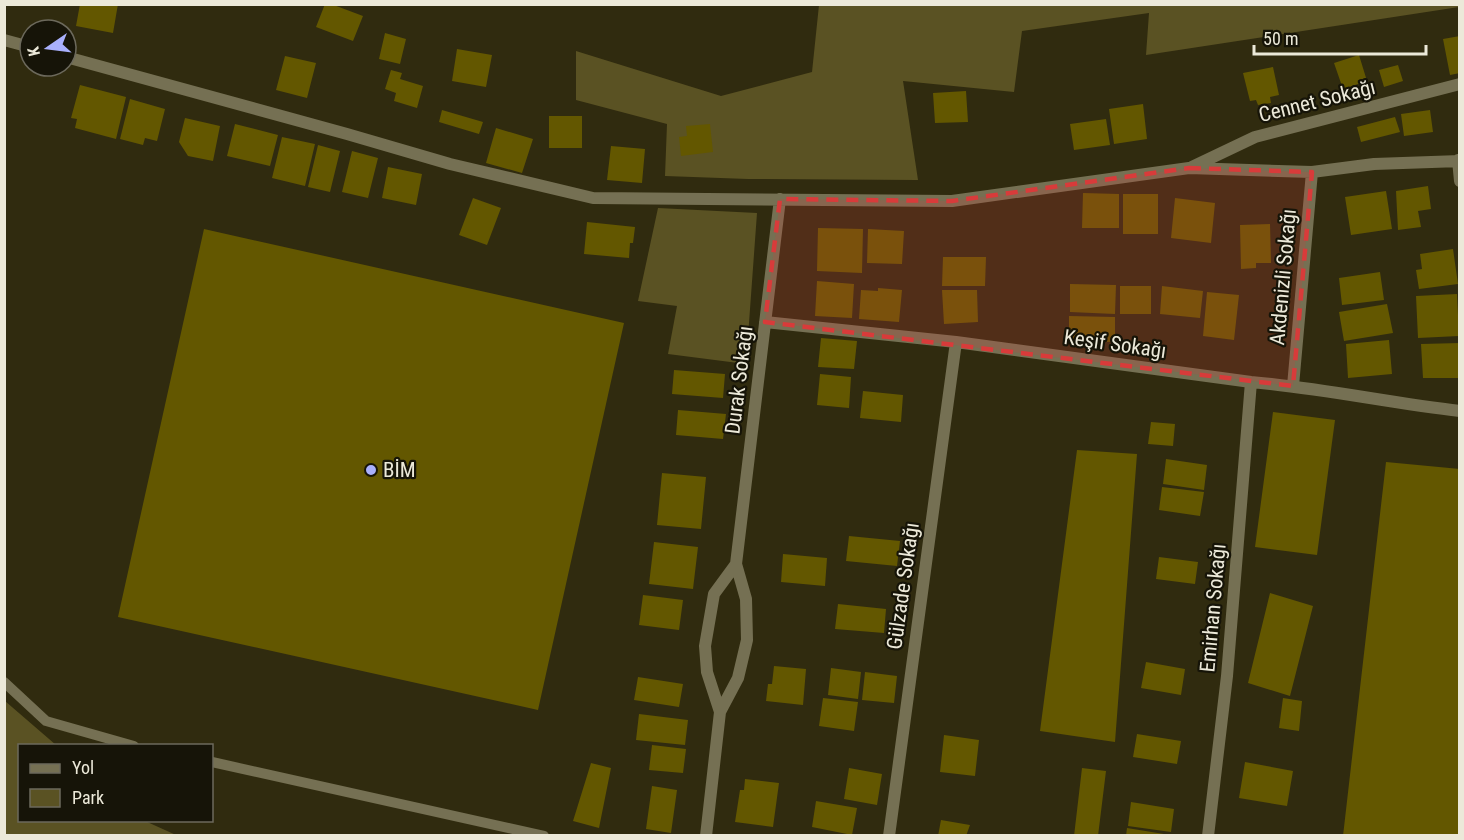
<svg xmlns="http://www.w3.org/2000/svg" width="1464" height="840" font-family="'Roboto Condensed',sans-serif">
  <rect width="100%" height="100%" fill="#302b0f"/>
  <!-- green -->
  <path fill="#5a5223" d="M819,5H1459V7L1146,55L1149,13L1022,31L1014,92L903,81L918,180L748,179L665,176L667,124L576,100V51L721,96L812,72Z
    M658,208L757,213L746,364L668,354L677,306L638,301Z
    M5,701L56,745L20,746V820L145,821L176,835H5Z"/>
  <!-- building -->
  <path fill="#635700" d="M80,4H118L113,33L76,26Z
    M325,4H331L363,16L353,41L316,27Z
    M385,33L406,39L400,64L379,59Z
    M1460,36V73L1450,75L1443,39Z
    M457,49L492,55L486,87L452,81Z
    M1359,55L1367,81L1343,89L1334,63Z
    M285,56L316,63L307,98L276,90Z
    M1398,65L1403,81L1384,87L1379,70Z
    M1273,67L1279,95L1270,97L1271,103L1258,105L1256,100L1250,101L1243,73Z
    M391,70L402,73L400,79L423,86L417,108L394,101L396,93L385,89Z
    M80,85L126,97L116,139L75,128L77,119L71,118Z
    M966,91L968,122L935,123L933,93Z
    M130,99L165,109L157,141L145,138L143,145L120,139Z
    M1143,104L1147,139L1114,144L1109,109Z
    M442,110L483,122L479,134L439,122Z
    M1430,110L1433,132L1404,136L1401,114Z
    M549,116H582V148H549Z
    M1395,117L1400,132L1361,142L1357,127Z
    M185,118L220,126L213,161L188,156L179,142Z
    M1106,119L1110,145L1074,150L1070,124Z
    M235,124L278,135L270,166L227,156Z
    M710,124L713,152L681,156L679,137L687,136L686,126Z
    M496,128L533,139L522,173L486,163Z
    M282,137L315,144L305,186L272,178Z
    M318,145L340,151L330,192L308,187Z
    M611,146L645,149L642,183L607,180Z
    M352,151L378,158L368,198L342,192Z
    M388,167L422,174L416,205L382,198Z
    M1428,186L1431,209L1418,211L1421,227L1398,230L1396,191Z
    M1386,191L1392,229L1351,235L1345,197Z
    M1083,193L1119,194V228H1082Z
    M1123,194H1158V234H1123Z
    M473,198L501,208L487,245L459,235Z
    M1175,198L1215,203L1211,243L1171,238Z
    M587,222L635,227L633,243H630L629,258L584,254Z
    M1270,224L1271,263H1256V268L1241,269L1240,225Z
    M818,228L863,229L862,273L817,271Z
    M204,229L624,323L538,710L118,617Z
    M868,229L904,231L902,264L867,263Z
    M1453,249L1458,284L1419,289L1416,270L1422,269L1420,254Z
    M943,257H986L985,286H942Z
    M1380,272L1384,300L1342,305L1339,278Z
    M817,281L854,284L852,318L815,316Z
    M1070,284L1116,285L1115,314L1070,312Z
    M1120,286H1151V314H1120Z
    M1162,286L1203,291L1200,318L1160,314Z
    M878,288L902,290L899,322L859,319L861,290L878,291Z
    M942,290H977L978,322L944,324Z
    M1207,292L1239,295L1234,340L1203,336Z
    M1457,294L1459,336L1418,338L1416,296Z
    M1387,304L1393,333L1344,341L1339,312Z
    M1069,316L1115,317V342L1069,341Z
    M821,338L857,341L854,369L818,367Z
    M1389,340L1392,374L1348,378L1346,344Z
    M1460,343V378H1423L1421,344Z
    M674,370L725,374L723,398L672,394Z
    M820,374L851,377L849,408L817,405Z
    M863,391L903,395L901,422L860,418Z
    M678,410L726,414L723,439L676,435Z
    M1273,412L1335,420L1317,555L1255,547Z
    M1151,422L1175,424L1173,446L1148,444Z
    M1077,450L1137,454L1115,742L1040,731Z
    M1166,459L1207,465L1204,490L1163,484Z
    M1386,462L1460,469V836H1343Z
    M662,473L706,477L701,529L657,525Z
    M1162,487L1204,492L1200,516L1159,510Z
    M849,536L900,541L897,566L846,561Z
    M654,542L698,547L693,589L649,584Z
    M783,554L827,558L825,586L781,582Z
    M1159,557L1198,562L1195,584L1156,579Z
    M1270,593L1313,606L1290,696L1248,683Z
    M643,595L683,600L679,630L639,625Z
    M838,604L886,609L884,633L835,629Z
    M1146,662L1185,669L1181,695L1141,688Z
    M774,666L806,669L803,705L766,701L768,684H772Z
    M831,668L861,672L858,699L828,695Z
    M865,672L897,676L894,703L862,700Z
    M638,677L683,684L679,707L634,700Z
    M823,698L858,702L854,731L819,726Z
    M1283,698L1302,701L1299,731L1279,728Z
    M639,714L688,720L685,745L636,740Z
    M1137,734L1181,741L1177,764L1133,757Z
    M944,735L979,740L975,776L940,772Z
    M652,745L686,749L683,773L649,770Z
    M1245,762L1293,771L1287,806L1239,798Z
    M591,763L611,768L599,828L573,821Z
    M849,768L882,774L877,805L844,799Z
    M1082,768L1106,771L1098,836H1074Z
    M745,779L779,783L773,827L735,822L740,790H744Z
    M652,786L677,790L671,833L646,829Z
    M816,801L857,808L852,835L812,827Z
    M1131,802L1174,809L1171,832L1128,826Z
    M941,820L970,825L966,836H938Z
    M1127,828L1164,834V836H1126Z"/>
  <g fill="none" stroke-linecap="round" stroke-linejoin="round">
    <!-- service -->
    <path stroke="#757053" stroke-width="10" d="M4,682L46,721L134,746
      M212,762L544,836"/>
    <!-- minor -->
    <path stroke="#757053" stroke-width="12" d="M4,40L30,47
      M66,57L347,134L450,164L593,198L952,201L1189,168L1312,172L1374,164L1460,161
      M1458,160L1460,181
      M1192,167L1255,137L1460,84
      M765,322L956,342L1251,382C1321,388 1390,403 1460,411
      M1293,386L1312,172
      M720,712L707,672L705,646L714,594L736,564
      M706,836L720,712L738,678L747,640L746,599L736,564L780,199
      M889,836L956,342
      M1208,836L1227,676L1251,382"/>
  </g>
  <!-- marked area -->
  <path fill="#d83b3a" fill-opacity="0.2" stroke="#d83b3a" stroke-width="4.5" stroke-dasharray="12 8" stroke-linejoin="round" d="M1189,168L1312,172L1293,386L765,322L780,199L952,201Z"/>
  <!-- markers -->
  <circle fill="#a9b0fc" stroke="#161408" stroke-width="2" cx="371" cy="470" r="6"/>
  <g text-anchor="middle" dominant-baseline="central" stroke-width="4.5" stroke-linejoin="round" paint-order="stroke">
    <!-- street labels -->
    <g font-size="21" fill="#ece9d9" stroke="#161408">
      <text transform="translate(1317 101) rotate(-14)">Cennet Sokağı</text>
      <text transform="translate(1283 277) rotate(-85)">Akdenizli Sokağı</text>
      <text transform="translate(1115 344) rotate(8)">Keşif Sokağı</text>
      <text transform="translate(739 380) rotate(-83)">Durak Sokağı</text>
      <text transform="translate(903 586) rotate(-82)">Gülzade Sokağı</text>
      <text transform="translate(1213 608) rotate(-85)">Emirhan Sokağı</text>
    </g>
    <!-- poi labels -->
    <g font-size="21" fill="#ece9d9" stroke="#161408" text-anchor="start">
      <text x="383" y="470">BİM</text>
    </g>
  </g>
  <!-- border -->
  <rect width="1464" height="840" fill="none" stroke="#ece9d9" stroke-width="12"/>
  <!-- legend -->
  <rect x="18" y="744" width="195" height="78" fill="#161408" stroke="#6c695c" stroke-width="1.5"/>
  <rect x="30" y="764" width="30" height="9" fill="#757053" stroke="#6c695c" stroke-width="1.5"/>
  <text x="72" y="774" font-size="18" fill="#ece9d9">Yol</text>
  <rect x="30" y="789" width="30" height="18" fill="#5a5223" stroke="#6c695c" stroke-width="1.5"/>
  <text x="72" y="804" font-size="18" fill="#ece9d9">Park</text>
  <!-- north arrow -->
  <g transform="translate(48 48) rotate(256)"><circle r="28" fill="#161408" stroke="#6c695c" stroke-width="1.5"/>
  <path d="M0-4.5L10 22L0 15L-10 22Z" fill="#a9b0fc"/>
  <text y="-9" font-size="16" font-weight="bold" text-anchor="middle" fill="#ece9d9">K</text>
  </g>
  <!-- scale -->
  <path d="M1254 45v9h172v-9" fill="none" stroke="#ece9d9" stroke-width="3"/>
  <text x="1263" y="45" font-size="18" fill="#ece9d9" stroke="#161408" stroke-width="4.5" paint-order="stroke">50 m</text>
</svg>
